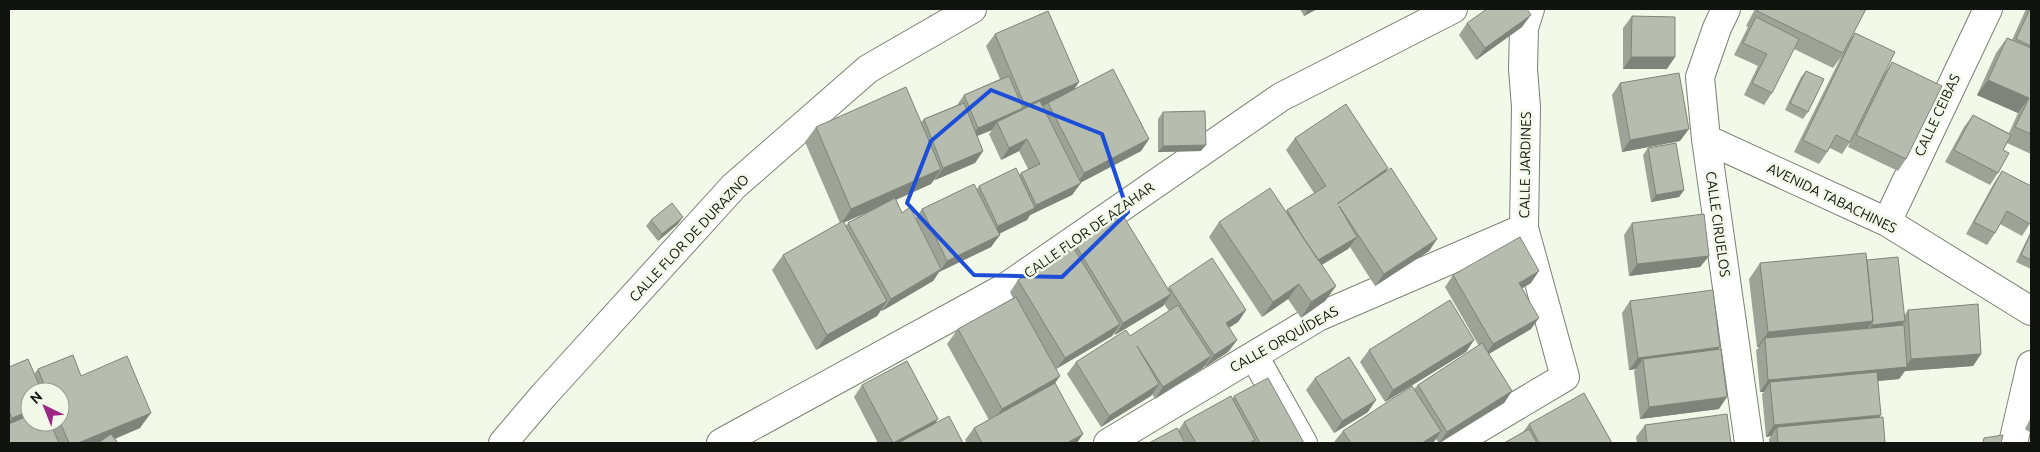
<svg xmlns="http://www.w3.org/2000/svg" width="2040" height="452" font-family="Ubuntu,sans-serif">
  <rect width="100%" height="100%" fill="#f2f9e9"/>
  <g fill="none" stroke-linecap="round" stroke-linejoin="round">
    <defs>
      <path id="minor" d="M1726,9L1717,28L1700,77L1706,139L1749,443
        M1706,139L1887,222L2031,311
        M1887,222L1988,9
        M1254,356L1303,443
        M503,443L543,396L734,186L868,69L972,9
        M721,443L1006,287L1281,97L1453,9
        M1108,443L1318,317L1524,228
        M1454,443L1565,377L1524,228L1526,107L1523,69L1524,28L1530,9
        M2013,443L2031,365"/>
    </defs>
    <!-- minor casing -->
    <use href="#minor" stroke="#7b8173" stroke-width="30"/>
    <!-- minor -->
    <use href="#minor" stroke="#fff" stroke-width="28"/>
  </g>
  <!-- wall -->
  <path fill="#9da396" fill-rule="evenodd" d="M1300,9H1317L1304,16Z
    M1755,9H1866L1850,40L1855,33L1884,74L1892,62L1906,159L1898,171L1848,147L1850,142L1842,154L1830,148L1819,164L1794,152L1841,57L1833,68L1794,49L1772,93L1764,105L1744,95L1758,66L1734,55L1748,27L1746,26Z
    M2026,9H2031V154L2007,143L2003,150L1998,173L1990,185L1945,162L1964,127L1973,115L2009,133L2018,113L1977,95L1996,53L2007,38L2012,40Z
    M1632,16L1667,69H1623V28Z
    M1467,23L1522,27L1476,60L1459,35Z
    M995,34L1079,82L1074,89L1149,139L1141,151L1080,183L1072,195L1030,215L1027,220L999,234L991,247L939,272L933,281L882,311L881,310L877,316L816,350L772,270L783,255L840,223L805,142L816,127L921,122L924,119L957,105L964,95L1000,79L986,46ZM992,130L989,134L1001,160L1019,151L1028,169L1021,173L1019,175L979,186L977,189L922,209L915,219L902,213L896,200L931,184L935,179V180L975,163L983,151L977,136ZM872,210L848,223L846,226L844,222Z
    M1806,71L1808,112L1803,119L1785,110L1801,77Z
    M1620,83L1680,141L1622,152L1612,95Z
    M1163,112L1201,151L1158,152V119Z
    M1295,138L1386,172L1437,239L1429,251L1375,286L1350,247L1348,249L1322,265L1336,286L1325,301L1301,318L1288,299L1262,317L1209,237L1219,222L1286,212L1287,210L1314,193L1286,150Z
    M1648,148L1684,190L1679,197L1651,202L1643,155Z
    M2002,171L2031,222L2022,236L2000,224L1995,233L1987,245L1966,234L1994,183Z
    M651,220L678,224L658,241L646,226Z
    M1632,223L1709,256L1700,267L1629,276L1624,235Z
    M2031,231V269L2016,262L2029,235Z
    M1075,244L1167,289L1169,287L1246,310L1238,322L1229,328L1237,340L1228,352L1205,367V366L1203,368L1155,399L1152,394L1101,427L1067,374L1076,362L1130,336L1169,311L1164,304L1163,306L1115,335L1114,333L1112,336L1056,369L1055,384L1077,443H967L965,440L974,428L989,420L947,344L958,329L1013,298L1010,292L1018,280L1071,248Z
    M1760,263L1904,316L1908,310L1981,354L1973,366L1905,371L1899,379L1878,381L1879,417L1885,443H1769V439L1771,436L1766,437L1762,394L1764,392H1760L1756,350L1759,347H1757L1749,279Z
    M1453,275L1531,283L1522,288L1531,329L1489,354L1512,391L1504,403L1440,443H1439L1436,439L1432,443H1335L1334,442L1343,431L1414,389L1418,385L1479,346L1445,287Z
    M1630,301L1718,350L1719,409L1640,419L1634,371L1636,369L1629,370L1622,313Z
    M1474,340L1466,352L1385,402L1360,362L1369,350Z
    M9,367L34,374L38,369L81,376L140,428L115,439L118,443H9ZM30,392H60V422H30Z
    M1315,378L1368,412L1334,433L1306,390Z
    M862,385L934,424L963,443H878L854,397Z
    M1234,396L1304,443H1149L1178,431L1184,422L1233,398Z
    M2031,417V433L2025,429Z
    M1529,424L1612,443H1504L1523,432Z
    M1645,425L1731,443H1637L1636,437Z"/>
  <!-- shaded-wall -->
  <path fill="#7f847a" d="M1308,9H1317L1304,16Z
    M1531,15L1522,27L1476,60L1485,48Z
    M1631,57H1675L1667,69H1623Z
    M1988,80L2029,98L2018,113L1977,95Z
    M1079,82L1071,94L1048,103L1047,104L1017,118L997,122L992,130L969,139L978,128L1023,108L1025,106Z
    M1689,129L1680,141L1622,152L1630,140Z
    M1027,139L1019,151L1001,160L1009,148Z
    M1149,139L1141,151L1076,185L1084,173Z
    M1206,145L1201,151L1158,152L1163,146Z
    M983,151L975,163L935,180L943,168Z
    M1388,168L1380,180L1337,204Z
    M941,169L931,184L841,224L851,209Z
    M1081,183L1072,195L1030,215L1027,220L990,238L998,226L1033,209L1036,205Z
    M1684,190L1679,197L1651,202L1656,195Z
    M683,217L678,224L658,241L662,234Z
    M1000,235L991,247L939,272L933,281L882,311L891,299L941,270L947,261Z
    M1357,237L1348,249L1309,272L1317,260Z
    M1437,239L1429,251L1375,286L1384,274Z
    M1709,256L1700,267L1629,276L1637,264Z
    M1539,271L1531,283L1511,295L1519,283Z
    M1299,284L1288,299L1262,317L1273,302Z
    M1336,286L1325,301L1301,318L1311,302Z
    M1171,294L1163,306L1115,335L1123,323Z
    M887,301L877,316L816,350L827,335Z
    M1246,310L1238,322L1217,335L1226,323Z
    M1539,318L1531,329L1485,356L1493,344Z
    M1873,321L1862,336L1765,338L1759,347H1757L1768,332Z
    M1905,321L1896,333L1864,337L1872,325Z
    M1120,324L1112,336L1056,369L1065,358Z
    M1237,340L1228,352L1205,367L1214,355Z
    M1474,340L1466,352L1385,402L1393,390Z
    M1720,347L1711,359H1643L1636,369L1629,370L1638,358Z
    M1981,354L1973,366L1905,371L1899,379L1771,391L1770,382L1764,392H1760L1768,380L1906,367L1911,359Z
    M1211,356L1203,368L1155,399L1163,387Z
    M1060,376L1049,392L991,424L1002,409Z
    M1159,384L1151,396L1101,427L1109,416Z
    M1512,391L1504,403L1439,443L1447,432Z
    M1727,397L1719,409L1640,419L1649,407Z
    M1376,400L1368,412L1334,433L1342,421Z
    M30,411V419L9,428V423L12,418Z
    M151,413L140,428L104,443H78Z
    M1881,415L1872,426L1777,427L1771,436L1766,437L1774,425Z
    M938,419L930,431L906,443H893Z
    M1441,431L1433,443H1422Z
    M1083,434L1077,443H1067Z"/>
  <!-- building -->
  <path fill="#b6bdae" stroke="#7f847a" d="M1487,9H1527L1531,15L1485,48L1467,23Z
    M1758,9H1866L1843,53L1757,11Z
    M2030,9H2031V46L2016,39Z
    M1048,11L1079,82L1025,106L995,34Z
    M1632,16L1675,17V57H1631Z
    M1756,17L1799,39L1772,93L1752,83L1767,54L1743,43Z
    M1855,33L1895,52L1850,142L1836,135L1827,152L1803,140Z
    M2007,38L2031,48V134L2015,127L2029,98L1988,80Z
    M1892,62L1942,86L1906,159L1856,135Z
    M1113,69L1149,139L1084,173L1048,103Z
    M1806,71L1824,79L1808,112L1790,103Z
    M1679,73L1689,129L1630,140L1620,83Z
    M1009,76L1023,108L978,128L964,95Z
    M906,87L941,169L851,209L816,127Z
    M1040,101L1081,183L1036,205L1021,173L1040,164L1027,139L1009,148L997,122Z
    M964,103L983,151L943,168L924,119Z
    M1346,104L1388,168L1337,204L1391,168L1437,239L1384,274L1339,206L1357,237L1318,260L1304,239L1287,210L1326,186L1295,138Z
    M1205,111L1206,145L1163,146V112Z
    M1973,115L2011,135L2003,150L2009,153L1998,173L1954,150Z
    M1676,143L1684,190L1656,195L1648,148Z
    M1016,168L1035,208L998,226L979,186Z
    M2002,171L2031,186V222L2030,224L2007,211L1995,233L1974,222Z
    M974,184L1000,235L947,261L922,209Z
    M1270,188L1336,286L1311,302L1299,284L1273,302L1219,222Z
    M895,198L902,213L910,207L941,269L891,299L848,223Z
    M672,203L683,217L662,234L651,220Z
    M1122,214L1171,294L1123,323L1075,244Z
    M1704,214L1709,256L1637,264L1632,223Z
    M843,221L887,301L827,335L783,255Z
    M2031,233V260L2021,255Z
    M1520,237L1539,271L1519,283L1539,318L1493,344L1453,275Z
    M1073,247L1120,324L1065,358L1018,280Z
    M1866,253L1873,321L1768,332L1760,263Z
    M1898,257L1905,321L1872,325V323L1873,321L1867,260Z
    M1212,258L1246,310L1226,323L1237,340L1214,355L1169,287Z
    M1713,290L1720,347L1638,358L1630,301Z
    M1016,297L1060,376L1002,409L958,329Z
    M1450,300L1474,340L1393,390L1369,350Z
    M1978,304L1981,354L1911,359L1908,310Z
    M1178,305L1211,356L1163,387L1137,346L1159,384L1109,416L1076,362L1126,330L1130,336Z
    M1904,325L1907,367L1768,380L1765,338Z
    M1482,343L1512,391L1447,432L1418,385Z
    M1721,349L1727,397L1649,407L1643,359Z
    M73,355L81,376L127,356L151,413L78,443H69L60,422V392H47L38,369Z
    M1349,357L1376,400L1342,421L1315,378Z
    M28,359L42,392H30V411L12,418L9,411V367Z
    M907,361L938,419L893,443L862,385Z
    M1877,372L1881,415L1774,425L1770,382Z
    M1268,378L1304,443H1260L1234,396Z
    M1055,383L1083,434L1067,443H982L974,428Z
    M1412,386L1441,431L1422,443H1351L1343,431Z
    M1584,393L1612,443H1539L1529,424Z
    M1231,396L1255,440L1249,443H1196L1184,422Z
    M1727,414L1731,443H1647L1645,425Z
    M30,415V422H50L59,443H9V424Z
    M949,416L963,443H898Z
    M1883,417L1885,443H1778L1777,427Z
    M1177,428L1185,443H1149Z
    M1529,429L1537,443H1504Z
    M111,434L118,443H98Z
    M2003,435L2001,443H1983L1984,438Z"/>
  <!-- marked area -->
  <path fill="none" stroke="#1d4ed8" stroke-width="4" stroke-linejoin="round" d="M991,90L1102,134L1128,212L1062,277L974,275L907,203L931,141Z"/>
  <g text-anchor="middle" dominant-baseline="central" stroke-width="5" stroke-linejoin="round" paint-order="stroke">
    <!-- street labels -->
    <g font-size="14" fill="#11130e" stroke="#f2f9e9">
      <text transform="translate(1937 115) rotate(-65)">CALLE CEIBAS</text>
      <text transform="translate(1525 165) rotate(-89)">CALLE JARDINES</text>
      <text transform="translate(1832 198) rotate(26)">AVENIDA TABACHINES</text>
      <text transform="translate(1718 224) rotate(82)">CALLE CIRUELOS</text>
      <text transform="translate(1089 230) rotate(-35)">CALLE FLOR DE AZAHAR</text>
      <text transform="translate(689 238) rotate(-47)">CALLE FLOR DE DURAZNO</text>
      <text transform="translate(1284 339) rotate(-29)">CALLE ORQUÍDEAS</text>
    </g>
  </g>
  <!-- border -->
  <rect width="2040" height="452" fill="none" stroke="#11130e" stroke-width="20"/>
  <!-- north arrow -->
  <g transform="translate(45 407) rotate(317)"><circle r="24" fill="#f2f9e9" stroke="#989d91"/>
  <path d="M0-4L9 19L0 12L-9 19Z" fill="#9b2884"/>
  <text y="-8" font-size="14" font-weight="bold" text-anchor="middle" fill="#11130e">N</text>
  </g>
</svg>
